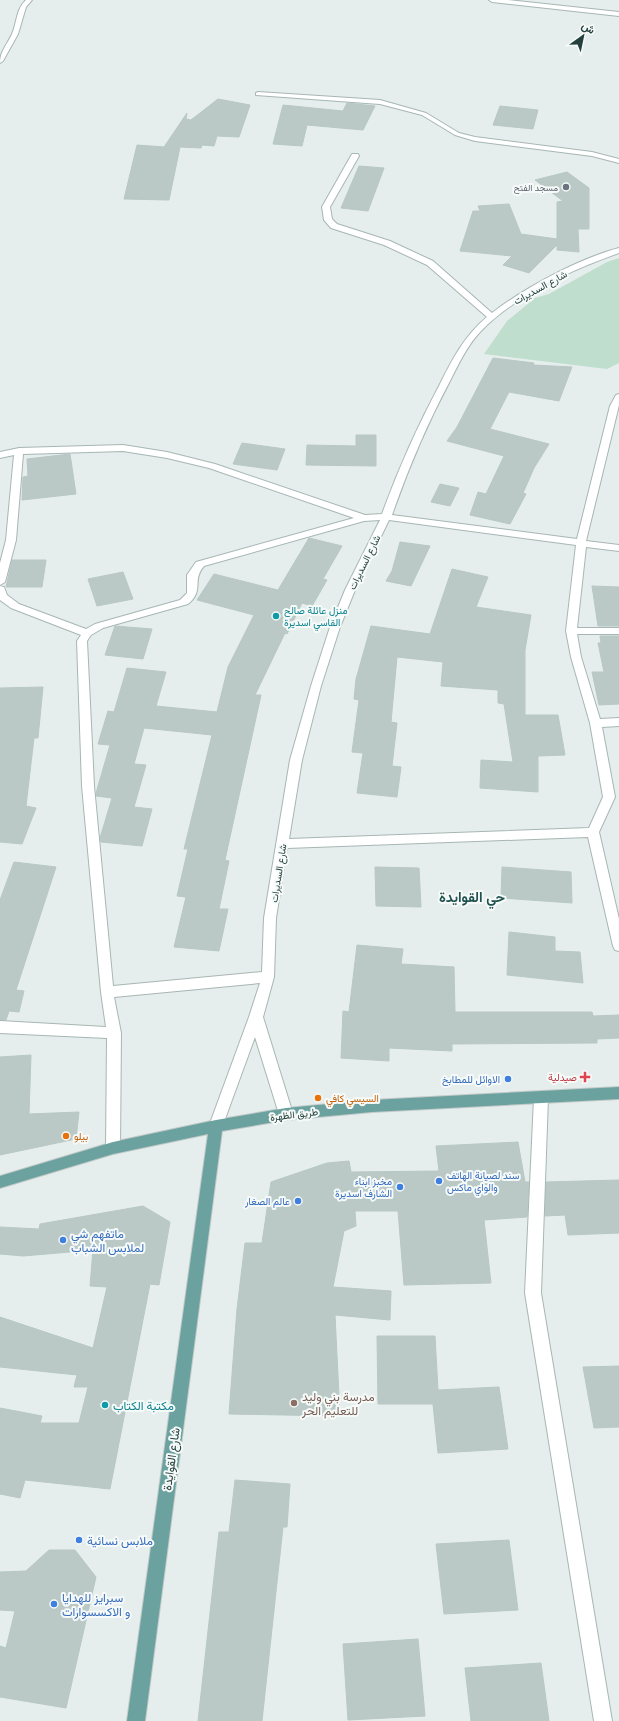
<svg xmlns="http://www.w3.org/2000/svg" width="619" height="1721" font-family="'Golos Text',Vazirmatn,sans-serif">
  <rect width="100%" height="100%" fill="#e5eeec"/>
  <!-- green -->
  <path fill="#bfdece" d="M619,258V363L607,369L484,354L507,321L535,298L549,294L607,262Z"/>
  <!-- building -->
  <path fill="#bac9c6" stroke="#b8c8c4" d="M218,99L250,105L239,137L217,136L214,146L202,145L201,148L180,147L169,200L124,199L137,145L164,147L187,113L186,119L191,120Z
    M347,103L375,106L363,130L307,125L302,146L273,144L283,105L343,111Z
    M500,106L538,110L533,129L493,125Z
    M359,166L384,168L368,211L341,208Z
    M567,172L589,188V229H578L579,252L557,250V245L529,273L503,265L512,256L460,251L473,211H480L478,206L509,204L521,234L557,239V202L563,201L535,180Z
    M493,358L534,363L533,365L572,367L559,401L509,392L490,429L549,444L534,468L523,493L526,494L510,524L470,515L478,492L486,494L504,456L447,441L457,427Z
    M356,435H376V466L306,465L307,445L356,446Z
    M242,443L285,449L277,470L233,464Z
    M70,454L76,494L22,500L23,477L28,476L27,459Z
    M440,484L459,488L450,506L431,502Z
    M309,538L342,546L323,579L327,580L312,606L302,603L287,634L285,633L255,695H261L225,860L229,861L219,909H228L219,951L174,947L186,897L177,896L188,849H184L212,735L144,728L134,764L146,765L134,807L152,809L142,846L101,842L100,838L112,798L96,796V793L110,745L98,744L108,711L114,712L127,668L166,672L156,706L217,712L228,667L254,615L197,600L214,574L278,590Z
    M400,542L430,546L411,586L386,581L392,571Z
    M12,560H46L42,587H6Z
    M452,569L488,577L476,607L531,615L525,650V715H558L565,755L538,756V792L480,788L481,760L513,762L504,704L498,703V690L441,686L443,662L397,657L391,722L397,723L392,766L401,767L397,797L357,793L363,753L352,752L359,700L354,699L356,679L371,626L430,634Z
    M123,572L133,599L97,606L88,579Z
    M592,586L619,587V626H598Z
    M115,626L152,629L143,659L105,655Z
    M600,636H619V704L599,705L592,672H604L598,643H601Z
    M43,687L38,738H34L26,806L36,808L22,844L0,842V688Z
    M14,862L56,867L16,990L24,991L19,1012L9,1011L6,1020H0V900Z
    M375,867L419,868L421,907L376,906Z
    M502,867L571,872L572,903L501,898Z
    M509,932L555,937V951L580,952L583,983L507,975Z
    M357,945L403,949L401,964L454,967L455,1012H592L593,1016L619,1015V1038L597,1039V1043L452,1044V1051L389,1048V1061L341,1058L343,1011L349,1012Z
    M31,1055L29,1114L79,1112L76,1139L0,1155V1057Z
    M518,1142L525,1182H529L527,1217L484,1220L491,1283L404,1285L398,1211H355L356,1226L344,1231L333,1287L391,1291L390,1320L335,1315L340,1416L229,1414L237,1309L245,1243H262L271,1182L327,1163L349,1161L351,1172L439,1171L436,1146Z
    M619,1180V1233L568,1235L565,1215L545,1216L546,1182Z
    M143,1206L170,1222L159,1285L150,1284L110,1489L25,1480L20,1498L0,1494V1408L42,1416L40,1423H79L88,1387H74L77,1375L0,1367V1317L93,1348L107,1287L90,1286L93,1250L23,1256L0,1254V1227L39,1229L40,1224Z
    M377,1336H435L438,1390L499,1387L508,1449L438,1453L433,1404H378Z
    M619,1366V1427L594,1428L583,1367Z
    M235,1480L290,1484L287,1527H283L262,1721H198L219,1532H229Z
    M509,1540L518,1610L444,1614L436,1544Z
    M49,1550H75L96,1577L66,1708L0,1697V1646L6,1648L15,1611L0,1610V1572L26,1571Z
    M418,1639L425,1716L348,1720L343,1644Z
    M541,1663L549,1721H471L465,1668Z"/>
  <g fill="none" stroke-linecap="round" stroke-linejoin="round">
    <defs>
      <path id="minor" d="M26,0H32L26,7L18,34L3,61L0,63C0,51 7,45 12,34C17,23 16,9 26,0Z
        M489,0H508L619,12V16L492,2Z
        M258,92L380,100L426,113L459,133L475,137L592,152L619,159V163L592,156L475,141L455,135L422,115L380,104L256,95V93Z
        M352,154H358L359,156L330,207L332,219L337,224L390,241L433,261L492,313C524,288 580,258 619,248V253C574,269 516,295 482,330C468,344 459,363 450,381C427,424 408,469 392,515L577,539L610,406L616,395L619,394V405L586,541L619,545V551L586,547L577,628H619V634H577L581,657L600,719L619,718V726L602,727L615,797L599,832L619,919V951L615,950L613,946L588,837L287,848L276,918L274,977L263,1017L293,1114L291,1118L286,1120L281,1118L279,1114L255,1037L221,1130L216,1132L211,1130L209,1126L249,1017L260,983L114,997L121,1033L120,1148L118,1152L113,1154L108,1152L106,1148L107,1038L0,1033V1021L106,1027L101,992L82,786L77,641L81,635L11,608L0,600V586L4,587L7,595L19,604L86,629L95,624L180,600L187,593V575L196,562L354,518L209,468L167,458L123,451L23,454L16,540L5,582L0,585V563L6,540L14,455L0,458V452L19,448L123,445L167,452L215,464L365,515L382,514C398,470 417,427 439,386C452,360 464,336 487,317L427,265L384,245L331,228L324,220L322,207ZM380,520L345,590L330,627L311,686L290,760L264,918L262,972L113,986L94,786L87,641L91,635L103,628L188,604C205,590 191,581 204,566L364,521ZM389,520L576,545L566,631L571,657L590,723L603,797L589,828L289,839L302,760L321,686L340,627L355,590Z
        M541,1092L546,1094L548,1098L541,1293L612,1721H594L525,1293L534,1098L536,1094Z"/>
      <path id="major" d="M619,1087V1099L372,1112L286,1120L222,1131L145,1721H127L208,1134L113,1154L0,1188V1176L113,1142L216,1120L286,1108L372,1100Z"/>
    </defs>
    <!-- minor casing -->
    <use href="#minor" stroke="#a7b6b4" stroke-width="2"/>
    <!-- major casing -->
    <use href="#major" stroke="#c2cac9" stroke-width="2"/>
    <!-- minor -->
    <use href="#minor" fill="#fff" fill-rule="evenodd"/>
    <!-- major -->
    <use href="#major" fill="#6ba29f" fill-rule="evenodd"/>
  </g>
  <!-- markers -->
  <circle fill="#6b7280" stroke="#f6faf9" stroke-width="1.5" cx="566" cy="187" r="4"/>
  <g fill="#0f9aa8" stroke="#f6faf9" stroke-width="1.5">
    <circle cx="276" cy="616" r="4"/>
    <circle cx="105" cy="1405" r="4"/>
  </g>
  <path fill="#e0444e" stroke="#f6faf9" stroke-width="1.5" d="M583 1071h4v4h4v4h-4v4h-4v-4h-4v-4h4z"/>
  <g fill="#3f7fe0" stroke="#f6faf9" stroke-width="1.5">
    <circle cx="508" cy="1079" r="4"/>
    <circle cx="439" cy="1181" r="4"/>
    <circle cx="400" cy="1187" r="4"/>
    <circle cx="298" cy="1201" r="4"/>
    <circle cx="63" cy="1240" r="4"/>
    <circle cx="79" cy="1540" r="4"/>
    <circle cx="54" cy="1604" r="4"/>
  </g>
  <g fill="#e8710a" stroke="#f6faf9" stroke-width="1.5">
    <circle cx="318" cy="1098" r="4"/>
    <circle cx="66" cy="1136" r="4"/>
  </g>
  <circle fill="#8d6e63" stroke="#f6faf9" stroke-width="1.5" cx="294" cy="1403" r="4"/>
  <g text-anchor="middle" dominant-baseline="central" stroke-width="4" stroke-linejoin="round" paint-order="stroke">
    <!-- far-worship labels -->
    <g font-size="9" fill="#5b616d" stroke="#f6faf9" text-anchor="end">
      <text x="558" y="187">مسجد الفتح</text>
    </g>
    <!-- street labels -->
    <g font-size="10" fill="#24403e" stroke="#f6faf9">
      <text transform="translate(540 287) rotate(-29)">شارع السديرات</text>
      <text transform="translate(364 562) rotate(-64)">شارع السديرات</text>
      <text transform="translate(278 873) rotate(-81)">شارع السديرات</text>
      <text transform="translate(294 1114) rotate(-7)">طريق الظهرة</text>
    </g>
    <!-- culture labels -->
    <g font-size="10" fill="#0d838f" stroke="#f6faf9" text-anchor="start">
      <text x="284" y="610">منزل عائلة صالح<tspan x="284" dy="12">القاسي اسديرة</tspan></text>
    </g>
    <!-- health labels -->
    <g font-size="10" fill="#be3a42" stroke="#f6faf9" text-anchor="end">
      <text x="577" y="1077">صيدلية</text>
    </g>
    <!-- shop labels -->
    <g font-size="10" fill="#366cbe" stroke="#f6faf9" text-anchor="end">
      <text x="500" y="1079">الاوائل للمطابخ</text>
      <text x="447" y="1175" text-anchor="start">سند لصيانة الهاتف<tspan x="447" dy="12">والواي ماكس</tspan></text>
      <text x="392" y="1181">مخبز ابناء<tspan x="392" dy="12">الشارف اسديرة</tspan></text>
      <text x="290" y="1201">عالم الصغار</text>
    </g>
    <!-- food labels -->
    <g font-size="10" fill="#c56008" stroke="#f6faf9" text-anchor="start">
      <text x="326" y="1098">السيسي كافي</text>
      <text x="74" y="1136">بيلو</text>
    </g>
    <!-- near-shop labels -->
    <g font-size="12" fill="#366cbe" stroke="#f6faf9" text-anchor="start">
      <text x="71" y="1233">ماتفهم شي<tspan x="71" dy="14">لملابس الشباب</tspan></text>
      <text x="87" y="1540">ملابس نسائية</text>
      <text x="62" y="1597">سبرايز للهدايا<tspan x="62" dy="14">و الاكسسوارات</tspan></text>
    </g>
    <!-- near-education labels -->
    <g font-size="12" fill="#785e54" stroke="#f6faf9" text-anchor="start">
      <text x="302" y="1396">مدرسة بني وليد<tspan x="302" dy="14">للتعليم الحر</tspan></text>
    </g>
    <!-- near-culture labels -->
    <g font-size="12" fill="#0d838f" stroke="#f6faf9" text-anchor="start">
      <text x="113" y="1405">مكتبة الكتاب</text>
    </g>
    <!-- near-street labels -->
    <g font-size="12" fill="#24403e" stroke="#f6faf9">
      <text transform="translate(171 1459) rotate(-82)">شارع القوايدة</text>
    </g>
    <!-- district labels -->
    <g font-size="14" font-weight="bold" fill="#205250" stroke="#f6faf9">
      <text x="472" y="896">حي القوايدة</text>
    </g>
  </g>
  <!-- north arrow -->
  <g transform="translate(583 36) rotate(33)" stroke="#f6faf9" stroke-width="3" paint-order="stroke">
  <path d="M0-3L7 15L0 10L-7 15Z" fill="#24403e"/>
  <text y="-6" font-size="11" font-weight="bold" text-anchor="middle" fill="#24403e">ش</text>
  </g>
</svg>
